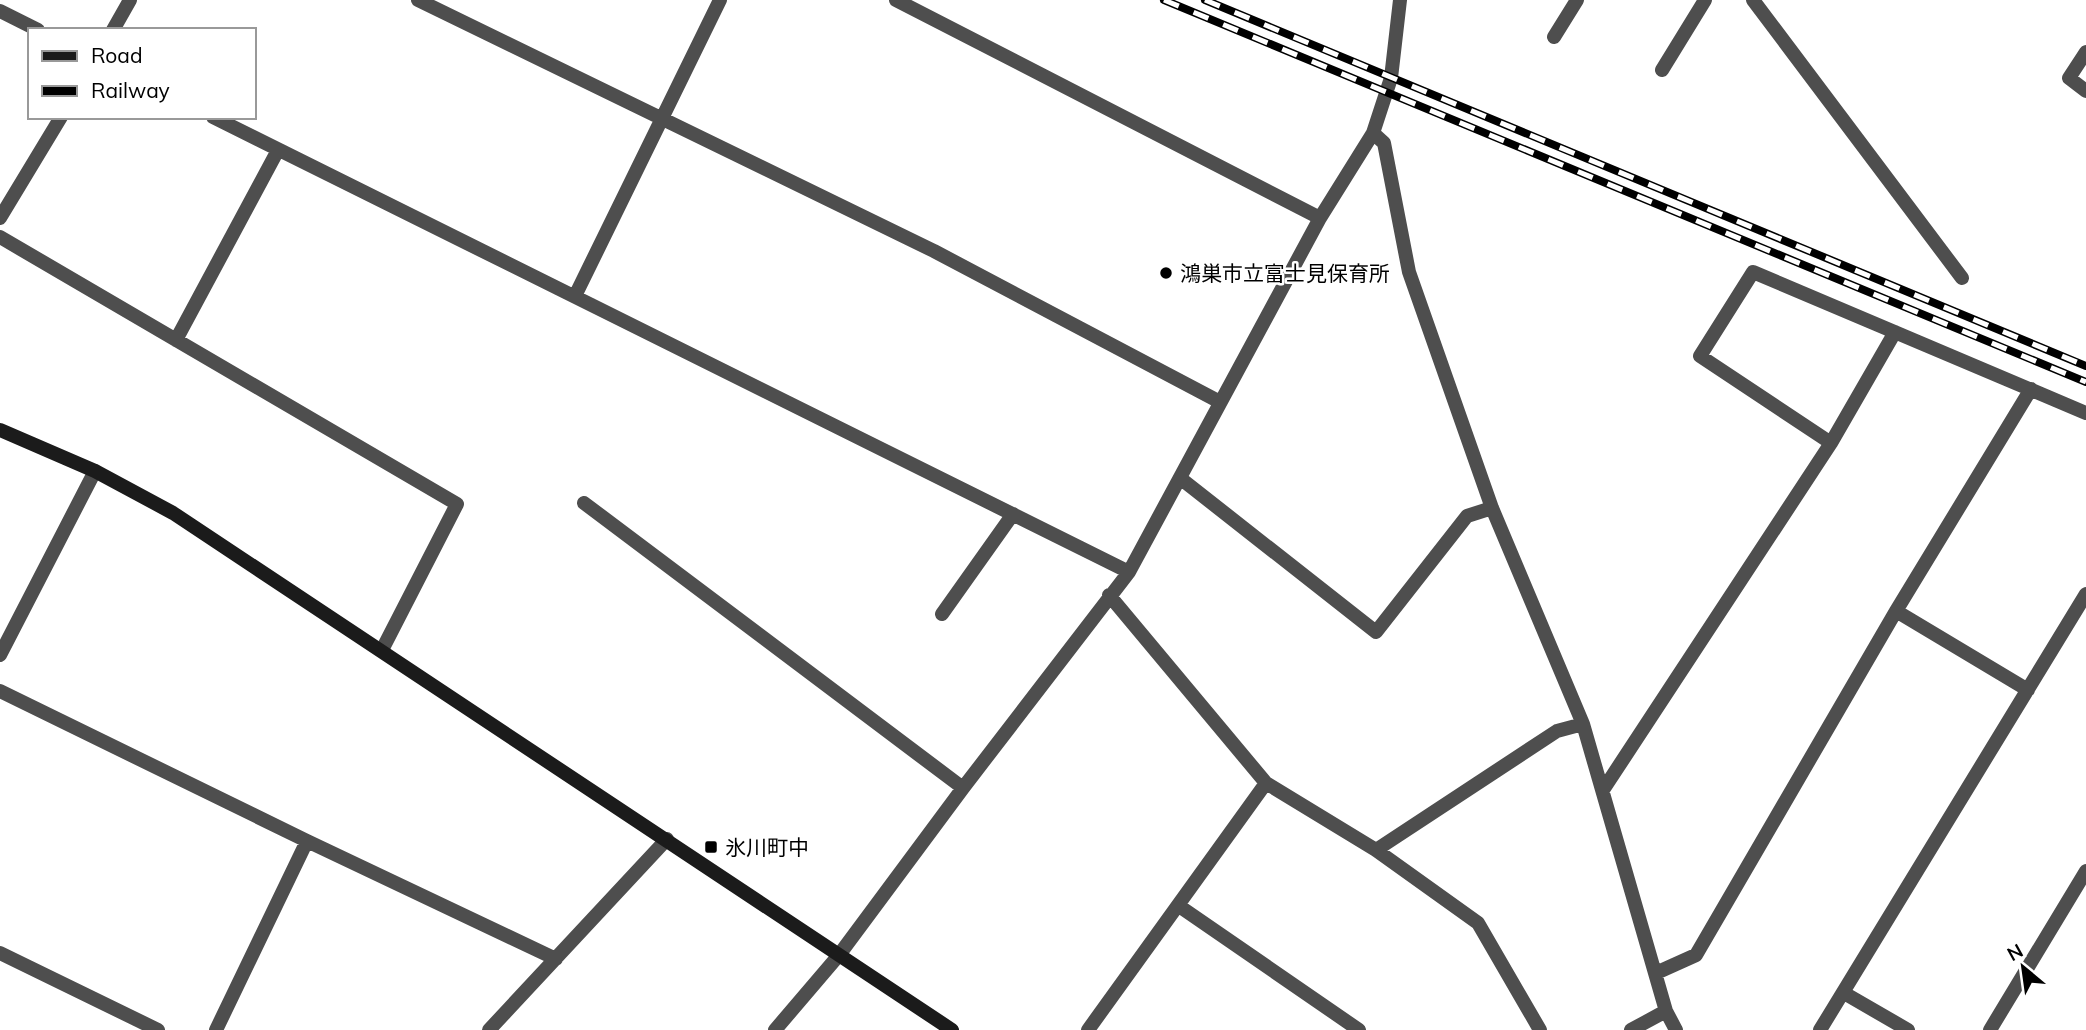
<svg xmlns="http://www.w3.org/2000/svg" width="2086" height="1030" font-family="Mulish,'Noto Sans JP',sans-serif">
  <rect width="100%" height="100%" fill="#fff"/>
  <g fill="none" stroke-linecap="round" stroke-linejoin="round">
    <!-- street -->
    <path stroke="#4e4e4e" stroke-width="14" d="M418,0L934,251L1220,402
      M896,0L1320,218
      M1753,0L1962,278
      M0,11L38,30
      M113,30L130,0
      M1554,37L1577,0
      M2086,52L2069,78L2086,91
      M1662,70L1705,0
      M213,117L1129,572
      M1373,133L1384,143L1409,272L1492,508L1583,724L1666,1011L1676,1030
      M0,218L61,117
      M0,237L457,504L382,650
      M575,296L720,0
      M176,340L278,150
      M1831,443L1700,356L1753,272L2086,413
      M1180,478L1376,632L1467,516L1492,508
      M584,503L963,788
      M1896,611L2028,690
      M942,614L1013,514
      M0,655L95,471
      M0,691L307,841L556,959
      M1266,783L1376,850L1478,923L1540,1030
      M1603,790L1831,443L1895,332
      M1376,850L1557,731L1583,724
      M1179,906L1359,1030
      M0,953L158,1030
      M1656,973L1696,955L1896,611L2031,389
      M1844,993L1908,1030
      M216,1030L307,841
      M489,1030L667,839
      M775,1030L839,955L963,788L1129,572L1320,218L1373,133L1391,78L1400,0
      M1088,1030L1266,783L1109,595
      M1631,1030L1666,1011
      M1820,1030L2086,594
      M1990,1030L2086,871"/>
    <!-- secondary -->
    <path stroke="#1b1b1b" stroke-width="14" d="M0,430L95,471L173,513L952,1030"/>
    <defs>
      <path id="rail" d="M1164,0L2086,382
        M1205,0L2086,366"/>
    </defs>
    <!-- rail casing -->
    <use href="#rail" stroke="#000" stroke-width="8"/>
    <!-- rail -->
    <use href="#rail" stroke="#fff" stroke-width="5" stroke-dasharray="16" stroke-linecap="butt"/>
  </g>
  <!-- markers -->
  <g fill="#000" stroke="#fff" stroke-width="2.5">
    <circle cx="1166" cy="273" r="7"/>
    <rect x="704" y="840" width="14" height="14" rx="3.5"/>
  </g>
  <g text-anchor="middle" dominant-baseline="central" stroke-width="5" stroke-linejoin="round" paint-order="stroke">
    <!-- poi labels -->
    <g font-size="21" fill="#000" stroke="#fff" text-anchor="start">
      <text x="1180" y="273">鴻巣市立富士見保育所</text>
      <text x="725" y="847">氷川町中</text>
    </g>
  </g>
  <!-- legend -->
  <rect x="28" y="28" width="228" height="91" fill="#ffffff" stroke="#999999" stroke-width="2"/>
  <rect x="42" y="51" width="35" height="10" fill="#1b1b1b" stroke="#999999" stroke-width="2"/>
  <text x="91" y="63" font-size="21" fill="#000000">Road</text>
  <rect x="42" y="86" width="35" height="10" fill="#000000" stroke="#999999" stroke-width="2"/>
  <text x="91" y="98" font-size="21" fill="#000000">Railway</text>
  <!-- north arrow -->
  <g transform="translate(2023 967) rotate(331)" stroke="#ffffff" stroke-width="5" paint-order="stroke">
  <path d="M0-5L12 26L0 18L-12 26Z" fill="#000000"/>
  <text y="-10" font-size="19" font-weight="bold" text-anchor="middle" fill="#000000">N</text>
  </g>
</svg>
